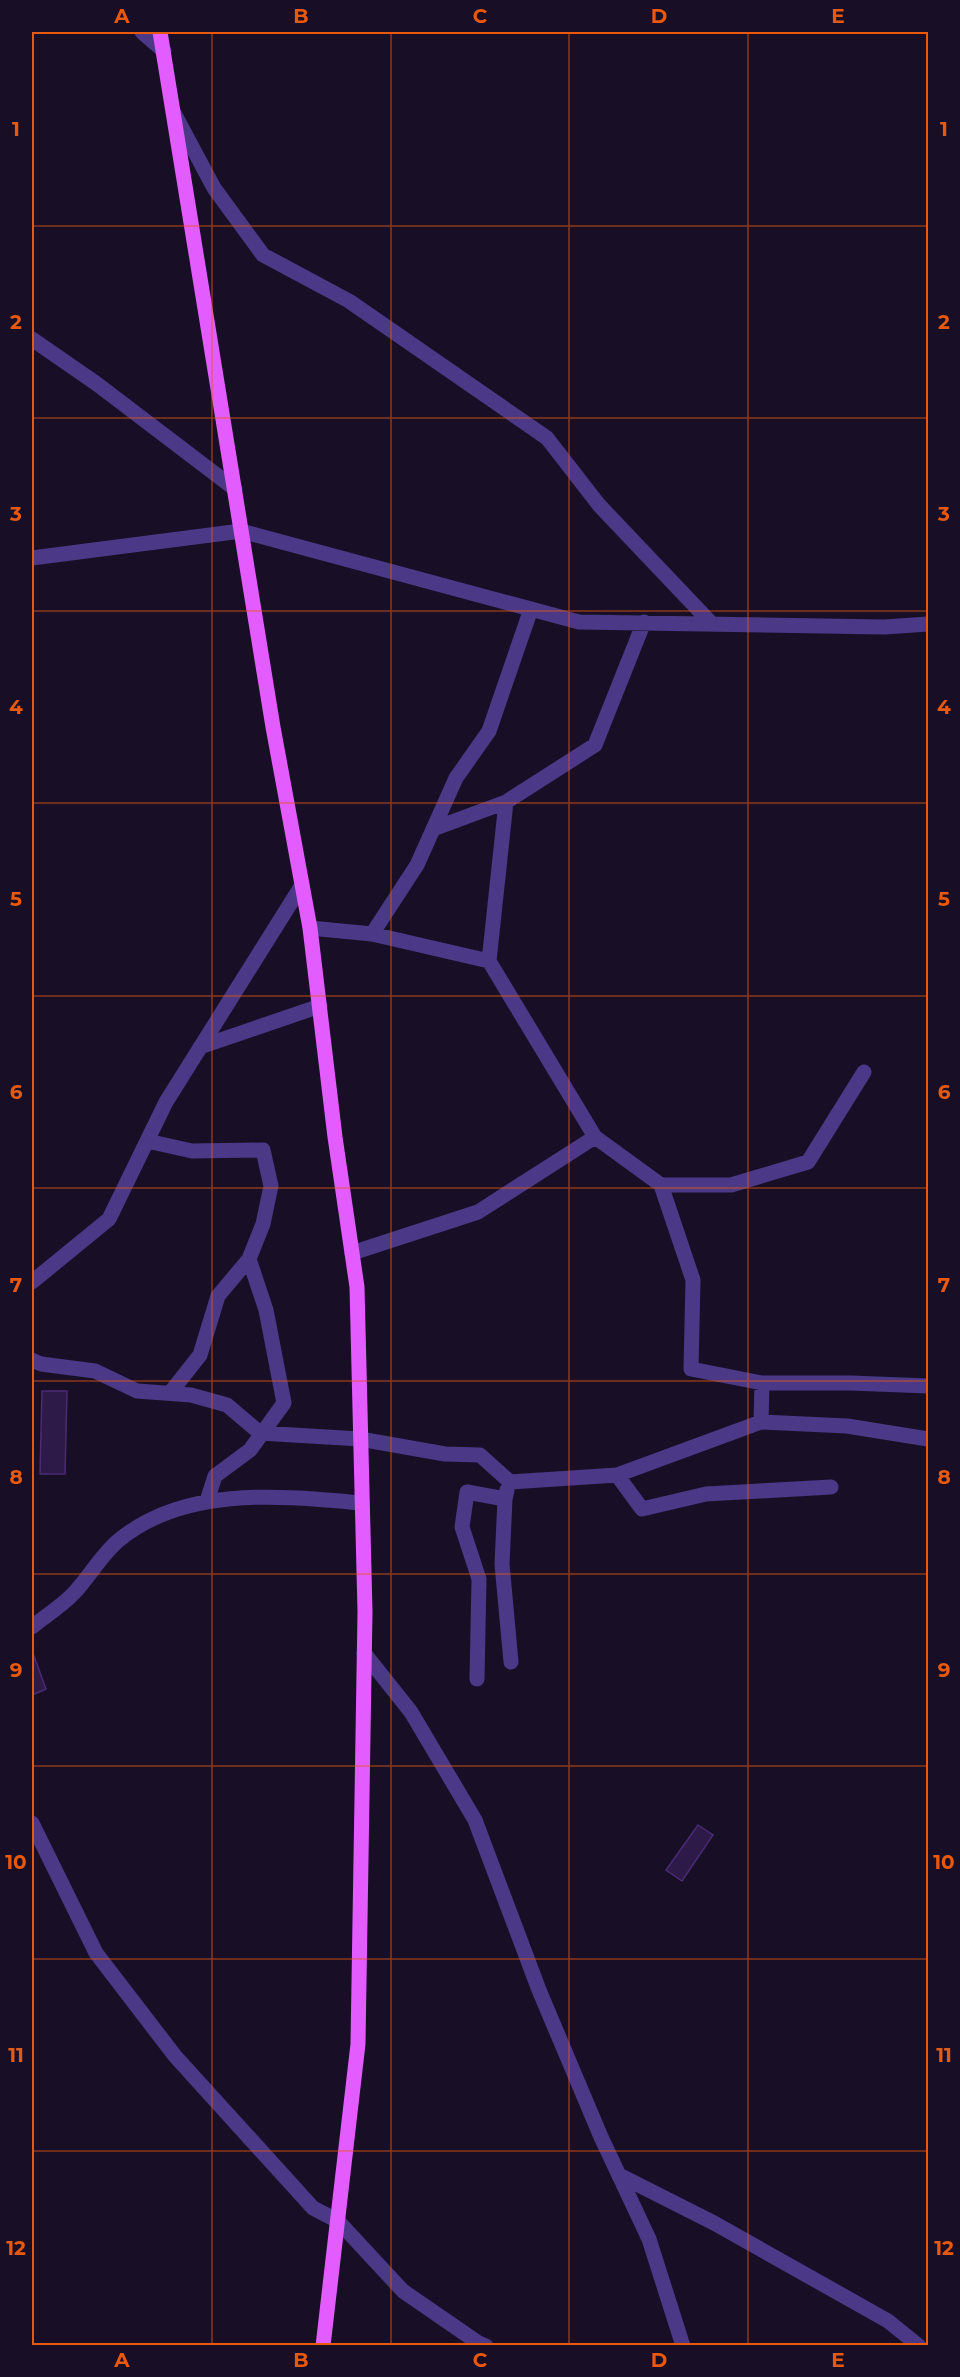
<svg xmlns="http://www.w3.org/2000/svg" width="960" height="2377" font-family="Montserrat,sans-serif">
  <rect width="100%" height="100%" fill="#180f27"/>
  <!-- building -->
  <path fill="#2d1a49" stroke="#492b75" stroke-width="1.5" d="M42,1391H67L65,1474H40Z
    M34,1656L46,1689L32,1695V1657Z
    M698,1825L713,1835L682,1881L666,1870Z"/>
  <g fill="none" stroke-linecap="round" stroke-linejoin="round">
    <!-- minor -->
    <path stroke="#4b3887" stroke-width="15" d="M142,32L164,51
      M174,113L214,188L263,255L349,301L547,438L599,505L712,624
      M32,339L97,384L235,489
      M32,558L241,531L579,622L885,627L928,624
      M506,802L489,961L595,1137L661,1185L693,1280L691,1369L762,1383H851L928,1386
      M433,829L506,802L595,745L644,622
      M310,928L372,934L489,961
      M372,934L417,865L456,778L489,731L531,609
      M200,1047L320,1006
      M147,1141L192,1151L263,1150L271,1186L263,1224L249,1259L218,1296L200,1355L170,1393
      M661,1185H731L808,1162L864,1072
      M352,1253L478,1212L595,1137
      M32,1282L109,1219L166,1102L302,885
      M32,1360L41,1364L95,1371L137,1391L191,1395L227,1405L260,1433L360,1439L445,1454L480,1455L510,1482L617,1475L761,1422L847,1426L928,1439
      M761,1422L762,1383
      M617,1475L642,1509L706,1494L831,1487
      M507,1490L505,1499L502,1564L511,1662
      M207,1501L215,1476L250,1450L284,1403L266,1310L249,1259
      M32,1627C45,1616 62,1606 74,1593C90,1576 101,1555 119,1540C186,1485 282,1496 362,1503
      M364,1653L411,1712L475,1820L539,1990L601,2137L649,2239L683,2346
      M477,1679L479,1579L462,1527L467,1492L505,1499
      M32,1823L96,1953L175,2056L313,2208L338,2221L403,2291L477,2342L486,2346
      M619,2175L714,2223L888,2321L919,2346"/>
    <!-- primary -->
    <path stroke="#e25cff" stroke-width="15" d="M160,32L273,727L310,928L335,1137L357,1287L365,1612L358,2044L323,2346"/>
  </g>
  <!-- grid -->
  <path fill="none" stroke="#e8590c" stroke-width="1.5" stroke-opacity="0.55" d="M212,32V2346M391,32V2346M569,32V2346M748,32V2346M32,226H928M32,418H928M32,611H928M32,803H928M32,996H928M32,1188H928M32,1381H928M32,1574H928M32,1766H928M32,1959H928M32,2151H928"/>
  <!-- border -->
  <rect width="960" height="2377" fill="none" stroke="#180f27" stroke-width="66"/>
  <rect x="33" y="33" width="894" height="2311" fill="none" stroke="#e8590c" stroke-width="2"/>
  <g font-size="20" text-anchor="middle" font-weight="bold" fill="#e8590c">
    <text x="122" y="23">A</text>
    <text x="301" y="23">B</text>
    <text x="480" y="23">C</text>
    <text x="659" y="23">D</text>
    <text x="838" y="23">E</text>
    <text x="16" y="136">1</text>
    <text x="944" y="136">1</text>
    <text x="16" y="329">2</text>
    <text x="944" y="329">2</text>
    <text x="16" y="521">3</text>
    <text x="944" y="521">3</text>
    <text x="16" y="714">4</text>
    <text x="944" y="714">4</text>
    <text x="16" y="906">5</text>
    <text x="944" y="906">5</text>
    <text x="16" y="1099">6</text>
    <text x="944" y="1099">6</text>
    <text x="16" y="1292">7</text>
    <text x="944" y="1292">7</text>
    <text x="16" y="1484">8</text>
    <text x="944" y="1484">8</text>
    <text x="16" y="1677">9</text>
    <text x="944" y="1677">9</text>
    <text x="16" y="1869">10</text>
    <text x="944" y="1869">10</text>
    <text x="16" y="2062">11</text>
    <text x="944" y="2062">11</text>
    <text x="16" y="2255">12</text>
    <text x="944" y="2255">12</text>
    <text x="122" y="2367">A</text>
    <text x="301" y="2367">B</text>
    <text x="480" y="2367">C</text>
    <text x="659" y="2367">D</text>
    <text x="838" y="2367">E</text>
  </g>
</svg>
